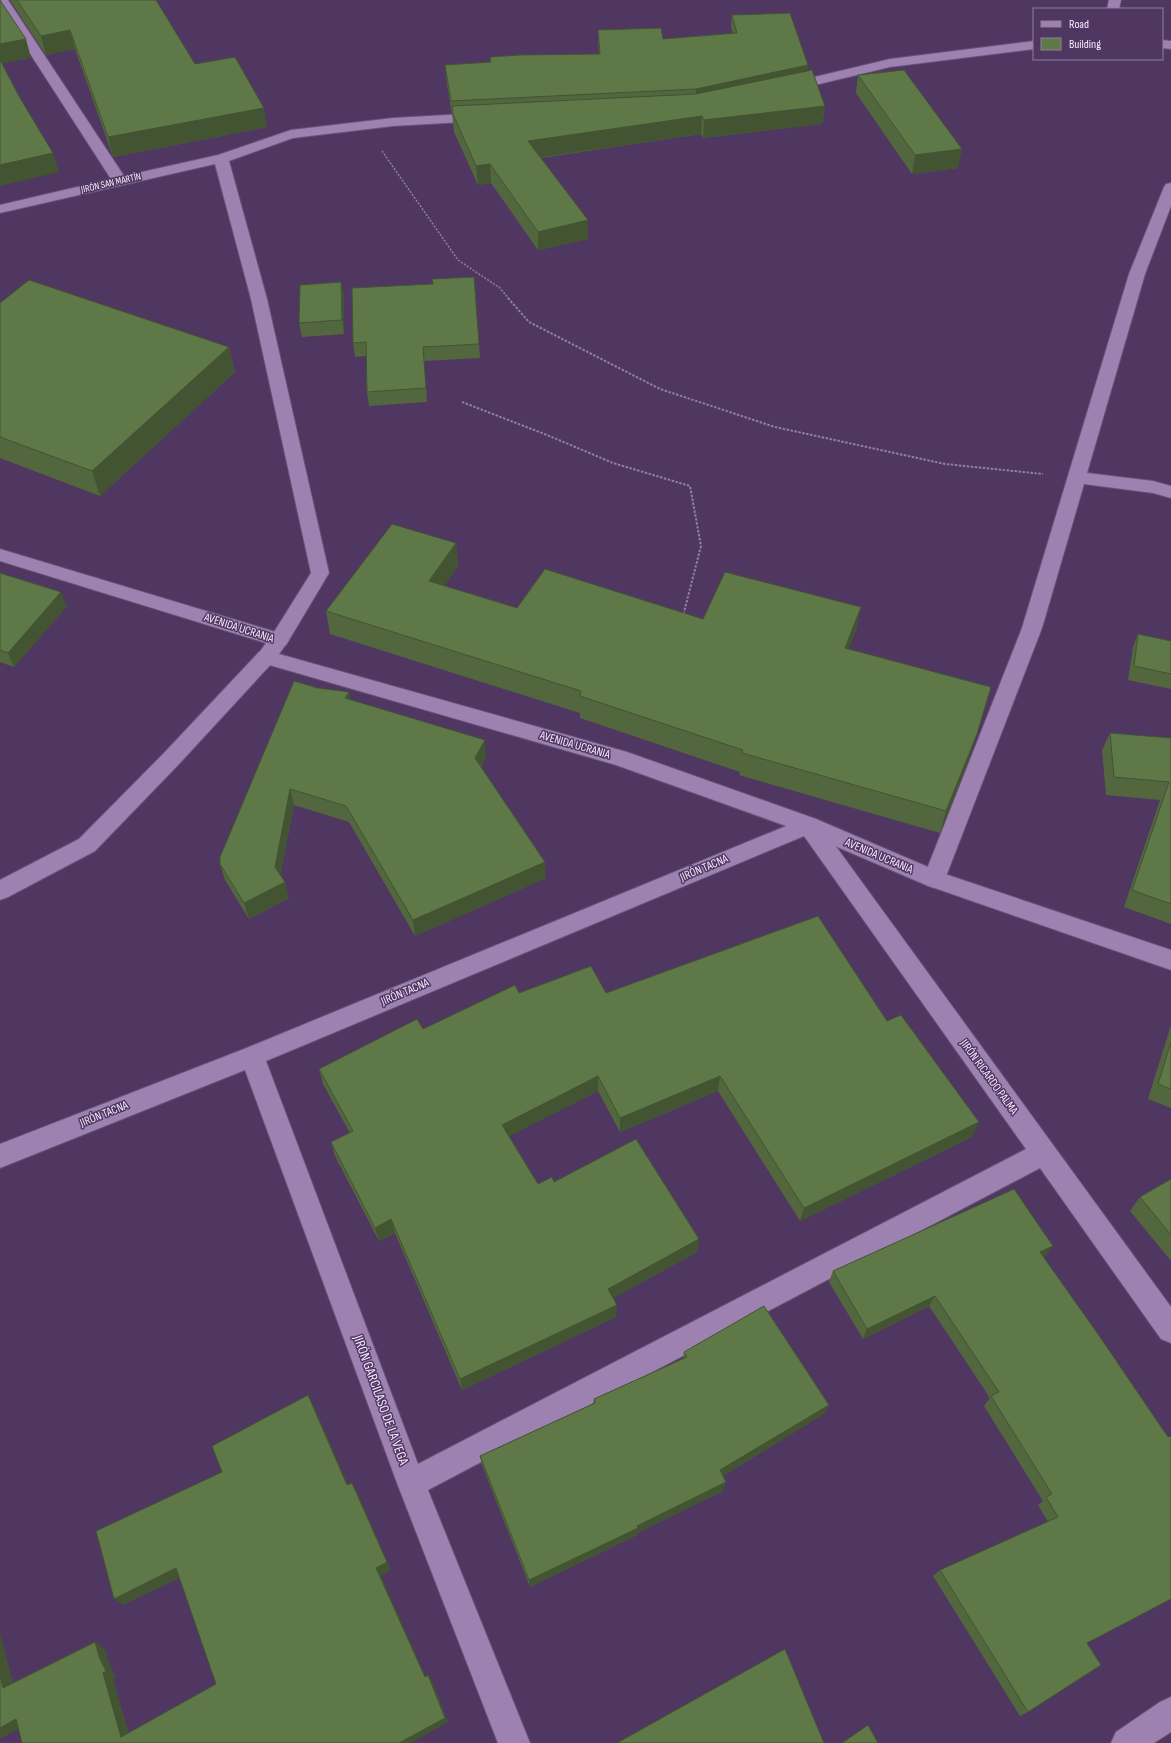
<svg xmlns="http://www.w3.org/2000/svg" width="1171" height="1743" font-family="'Sofia Sans Condensed',sans-serif">
  <rect width="100%" height="100%" fill="#503761"/>
  <g fill="none" stroke-linecap="round" stroke-linejoin="round">
    <defs>
      <path id="lane" d="M266,650L273,652L276,657L273,662L179,764L95,851L8,897L0,900V880L79,839L165,752L259,652Z"/>
      <path id="street" d="M0,0H8L124,176L218,155L291,130L393,118L482,113L487,114L489,117L487,120L482,121L393,126L293,138L229,161L267,299L329,573L286,645L279,647L272,645L269,640L311,573L251,299L215,164L0,213V205L111,179L0,7Z
        M1109,0H1121L1119,9H1107Z
        M1162,40L1171,41V49L1162,48Z
        M1034,41V49L890,67L786,92L781,91L779,88L781,85L890,59Z
        M1171,183V206L1145,274L1087,473L1153,481L1171,486V498L1153,493L1084,484L1042,628L945,879L942,885L934,888L926,885L923,879L1022,628L1129,274L1164,187L1166,184Z
        M808,817L816,819L1171,1307V1343L1161,1339L1040,1168L428,1490L530,1743H498L397,1483L245,1070L0,1168V1144L244,1049ZM804,836L1026,1149L418,1464L266,1061Z
        M1171,1697V1732L1154,1743H1111L1116,1732L1160,1702Z"/>
      <path id="secondary" d="M0,549L286,635L289,640L279,654L627,752L816,819L942,873L1171,950V970L926,885L800,831L616,765L259,662L256,657L266,643L0,561Z"/>
    </defs>
    <!-- lane casing -->
    <use href="#lane" stroke="#685275" stroke-width="2"/>
    <!-- street casing -->
    <use href="#street" stroke="#685275" stroke-width="2"/>
    <!-- secondary casing -->
    <use href="#secondary" stroke="#685275" stroke-width="2"/>
    <!-- path-far1 -->
    <path stroke="#937fa1" stroke-width="1.5" stroke-dasharray="2 1.5" stroke-linecap="butt" d="M382,151L458,260L500,288L509,299"/>
    <!-- path -->
    <path stroke="#937fa1" stroke-width="2" stroke-dasharray="2.5 1.5" stroke-linecap="butt" d="M508,298L529,322L660,389L775,427L945,464L1043,474
      M462,402L547,435L613,463L690,486L701,546L683,616"/>
    <!-- lane -->
    <use href="#lane" fill="#9d81b0" fill-rule="evenodd"/>
    <!-- street -->
    <use href="#street" fill="#9d81b0" fill-rule="evenodd"/>
    <!-- secondary -->
    <use href="#secondary" fill="#9d81b0" fill-rule="evenodd"/>
  </g>
  <!-- wall -->
  <path fill="#52673e" d="M10,0H156L195,64L267,127L113,157L75,49L46,55Z
    M732,15L808,65L807,71L825,106L822,124L703,138L701,134L541,158L588,239L538,250L491,183L478,185L454,132L452,114L446,78L445,65L490,62V57L599,54L598,42V30L663,39L733,33L731,27Z
    M858,75L958,168L912,174L856,93Z
    M474,277L480,358L424,361L427,402L369,406L367,392L366,356L355,357L353,343L433,284Z
    M341,282L344,296V334L302,337L299,323Z
    M0,303L229,347L235,372L100,496L0,458Z
    M456,543L458,566L444,586L517,608L703,619L861,607L856,630L848,649L970,756L940,833L739,775L740,772L580,718V713L330,634L326,611Z
    M0,573L67,606L14,667L0,662Z
    M1138,634L1171,641V689L1128,680L1133,647Z
    M318,688L349,692L350,700L486,757L481,767L546,878L415,936L349,822L294,805L280,876L289,898L249,919L225,880L220,864Z
    M1110,733L1171,738V924L1124,907L1160,800L1106,795L1102,750Z
    M519,993H606L887,1021L972,1137L800,1221L718,1091L620,1132L598,1091L509,1136L538,1184L554,1182L699,1239L697,1252L613,1298L616,1317L462,1390L395,1233L379,1241L335,1156L331,1142L350,1133L323,1084L319,1069L423,1029Z
    M1171,1025V1108L1148,1099Z
    M1171,1179V1261L1130,1211L1140,1197Z
    M1043,1257L1087,1643L1028,1712L1020,1716L933,1576L940,1570L1048,1522L1038,1505L1043,1501L984,1406L990,1398L929,1306L863,1339L829,1282L833,1271L1045,1257Z
    M684,1352L829,1405L824,1414L723,1476V1491L637,1533V1535L530,1587L482,1465L480,1456L593,1404L594,1399L683,1359Z"/>
  <!-- shaded-wall -->
  <path fill="#425432" d="M70,30L75,49L46,55L41,36Z
    M26,39L31,58L0,64V44Z
    M808,65L807,78L695,102L696,89Z
    M825,106L822,124L703,138L704,120Z
    M264,108L267,127L113,157L108,137Z
    M702,116L701,134L529,159L528,141Z
    M962,149L958,168L912,174L915,155Z
    M53,153L59,172L0,186V165Z
    M490,164L491,183L478,185L476,166Z
    M588,220V239L538,250V232Z
    M341,282L344,296V334L342,320Z
    M229,347L235,372L100,496L92,471Z
    M456,543L458,566L432,604L429,581Z
    M61,592L67,606L14,667L8,653Z
    M861,607L856,630L840,671L845,648Z
    M349,692L352,709L345,698Z
    M977,734L970,756L940,833L946,811Z
    M485,740L486,757L476,775L475,758Z
    M290,789L294,805L279,883L275,867Z
    M545,862L546,878L415,936L413,920Z
    M285,882L289,898L249,919L244,903Z
    M598,1076V1091L504,1139L502,1125Z
    M720,1076L718,1091L620,1132V1118Z
    M979,1122L972,1137L800,1221L804,1208Z
    M391,1219L395,1233L379,1241L375,1228Z
    M699,1239L697,1252L608,1301V1289Z
    M1053,1246L1045,1257L1032,1263L1040,1252Z
    M935,1296L929,1306L863,1339L867,1329Z
    M617,1305L616,1317L462,1390L460,1379Z
    M308,1395L314,1406L352,1494L347,1485Z
    M829,1405L824,1414L718,1479L720,1470Z
    M726,1482L723,1491L637,1533V1535L530,1587L529,1580Z
    M352,1483L357,1492L391,1570L381,1576L428,1682L425,1677L376,1568Z
    M176,1568L184,1576L123,1605L114,1599Z
    M0,1633L16,1693L3,1688L0,1675Z
    M95,1642L105,1649L110,1665L116,1677L113,1678L131,1741L121,1737Z
    M428,1675L432,1680L448,1722L411,1743H399Z
    M16,1719L28,1724L0,1739V1728Z"/>
  <!-- building -->
  <path fill="#5f7848" stroke="#425432" d="M0,0L26,39L0,44Z
    M17,0H156L195,64L235,57L264,108L108,137L70,30L41,36Z
    M790,13L808,65L696,89L451,101L445,65L491,62L490,57L520,55L600,54L598,30L661,28L663,39L737,33L732,15Z
    M0,60L20,98L53,153L0,165Z
    M812,70L825,106L704,120L702,116L528,141L588,220L538,232L490,164L476,166L453,114L452,106L696,94Z
    M904,70L962,149L915,155L858,75Z
    M474,277L479,344L423,347L426,388L367,392L366,342L353,343L352,288L433,284L432,279Z
    M29,280L229,347L92,471L0,437V303Z
    M341,282L342,320L299,323L300,285Z
    M392,524L456,543L429,581L517,608L545,569L703,619L725,572L861,607L845,648L991,687L977,734L946,811L742,753L743,750L580,696L581,691L326,611Z
    M0,573L61,592L8,653L0,650Z
    M1138,634L1171,641V674L1134,666Z
    M294,681L318,688L349,692L345,698L485,740L475,758L545,862L413,920L346,806L290,789L275,867L285,882L244,903L220,864V857Z
    M1110,733L1171,738V904L1132,890L1169,782L1114,777Z
    M818,916L887,1021L901,1015L979,1122L804,1208L720,1076L620,1118L598,1076L502,1125L538,1184L552,1177L554,1182L636,1139L699,1239L608,1289L617,1305L460,1379L391,1219L375,1228L331,1142L353,1131L319,1069L417,1019L423,1029L515,985L519,993L591,966L606,993Z
    M1171,1042V1089L1158,1084Z
    M1171,1179V1235L1140,1197Z
    M1014,1189L1053,1246L1040,1252L1098,1334L1168,1437L1171,1436V1599L1087,1643L1101,1665L1028,1712L940,1570L1058,1517L1046,1497L1052,1494L991,1396L999,1392L935,1296L867,1329L833,1271Z
    M764,1306L829,1405L720,1470L726,1482L637,1526L638,1528L529,1580L480,1456L595,1403L594,1399L687,1357L684,1352Z
    M308,1395L347,1485L352,1483L387,1562L376,1568L425,1677L428,1675L445,1718L399,1743H22L16,1719L0,1728V1675L3,1688L95,1642L100,1659L106,1671L103,1673L121,1737L216,1684L176,1568L114,1599L96,1531L222,1472L212,1446Z
    M785,1649L824,1743H617Z
    M868,1725L878,1743H842Z"/>
  <g text-anchor="middle" dominant-baseline="central" stroke-width="3" stroke-linejoin="round" paint-order="stroke">
    <!-- far-street labels -->
    <g font-size="10" fill="#f6eaff" stroke="#503761">
      <text transform="translate(111 183) rotate(-13)">JIRÓN SAN MARTÍN</text>
    </g>
    <!-- street labels -->
    <g font-size="12" fill="#f6eaff" stroke="#503761">
      <text transform="translate(239 628) rotate(18)">AVENIDA UCRANIA</text>
      <text transform="translate(575 745) rotate(16)">AVENIDA UCRANIA</text>
      <text transform="translate(879 856) rotate(23)">AVENIDA UCRANIA</text>
      <text transform="translate(704 868) rotate(-23)">JIRÓN TACNA</text>
      <text transform="translate(405 992) rotate(-23)">JIRÓN TACNA</text>
      <text transform="translate(989 1077) rotate(54)">JIRÓN RICARDO PALMA</text>
      <text transform="translate(104 1114) rotate(-22)">JIRÓN TACNA</text>
    </g>
    <!-- near-street labels -->
    <g font-size="14" fill="#f6eaff" stroke="#503761">
      <text transform="translate(381 1400) rotate(70)">JIRÓN GARCILASO DE LA VEGA</text>
    </g>
  </g>
  <!-- legend -->
  <rect x="1033" y="8" width="130" height="52" fill="#503761" stroke="#927fa0"/>
  <rect x="1041" y="21" width="20" height="6" fill="#9d81b0" stroke="#927fa0"/>
  <text x="1069" y="28" font-size="12" fill="#f6eaff">Road</text>
  <rect x="1041" y="38" width="20" height="12" fill="#5f7848" stroke="#927fa0"/>
  <text x="1069" y="48" font-size="12" fill="#f6eaff">Building</text>
</svg>
